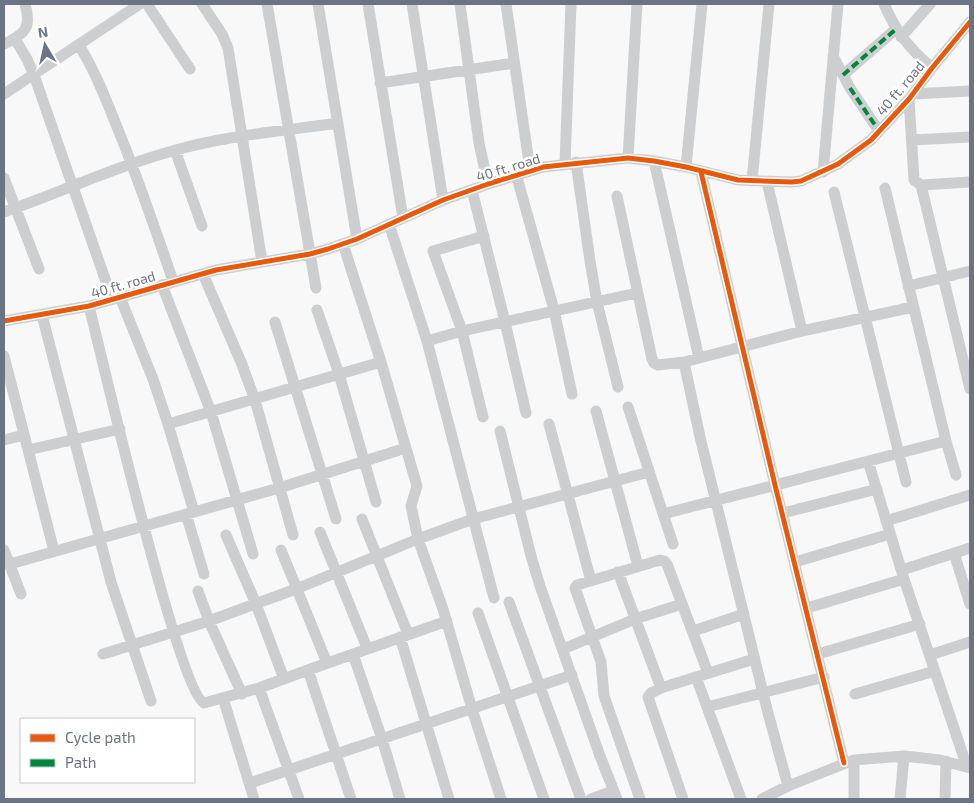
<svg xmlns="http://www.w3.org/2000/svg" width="974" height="803" font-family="'Exo 2',sans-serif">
  <rect width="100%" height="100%" fill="#f8f8f8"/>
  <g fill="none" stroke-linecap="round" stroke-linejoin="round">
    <!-- street -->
    <path stroke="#cdcecf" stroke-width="11" d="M147,4L190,69
      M202,4L222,34L228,48L262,262
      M267,4L316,288
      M318,4L357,239
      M368,4L403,218
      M412,4L443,200
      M460,4L479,143L488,184
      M506,4L530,170
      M884,4C896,32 909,48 932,68
      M901,37L930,4
      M15,39L27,59L34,75L112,299
      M4,44C25,34 32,28 25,4
      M79,45C96,73 107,102 119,132C139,181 156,231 173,281
      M833,56L850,88L879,131
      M843,75L896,29
      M380,83L514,63
      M4,94L140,4
      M913,94L970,91
      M909,99L914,180L921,185L970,182
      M912,140L970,137
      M175,150L202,226
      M628,158L637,4
      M654,161L699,358
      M576,162L590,261L597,302L618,387
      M565,163L571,4
      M686,167L702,4
      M701,172L775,485L844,763
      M823,172L838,4
      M516,174L554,310L572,394
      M4,178L39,269
      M752,181L769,4
      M767,182L802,331
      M921,185L970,389
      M885,188L946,441L956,475
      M472,190L505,322L526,413
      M834,192L906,482
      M617,196L652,359L654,363L658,365L684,362L802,331L913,307
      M4,212C61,192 117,166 176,150C229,135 284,131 338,123
      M389,224L427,341L494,598
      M343,244L381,362L417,486L411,506L418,539L443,609L472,709L501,799
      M203,274L241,362L255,400L293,535
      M162,285L211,412L253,554
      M908,286L970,271
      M120,297L153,379L168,424L194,512
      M89,306C101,354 179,691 204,703L259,688L308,670
      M317,310L339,374L376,502
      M42,315L111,582L151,701
      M4,321L89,306L216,270L310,254L328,249L357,239L443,200L488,184L543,167L628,158L654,161L686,167L738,180L792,182L801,181L838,164L871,140L909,99L932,68L970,22
      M275,322L336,519
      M427,341L462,331L637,293
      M4,356L54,551
      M684,362L700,437L768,713L788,786
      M628,407L673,544
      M596,411L638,566
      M483,417L462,331L433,251L484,236
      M168,424L381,362
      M549,424L591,581
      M500,431L531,556L540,586L600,756L617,799
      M4,440L24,435
      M28,450L120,429
      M868,461L904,579L967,767
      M783,513L877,489
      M186,514L204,574
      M663,514L946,441
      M362,519L408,634
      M886,521L970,495
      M320,532L367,648
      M226,535L256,604L284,679
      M4,550L21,594
      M281,550L327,663
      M954,553L970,604
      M795,562L890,534
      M10,564L279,488L406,448
      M902,570L970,548
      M618,572L661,688
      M198,591L209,621L242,694
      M509,602L581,799
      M807,608L904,579
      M478,613L544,799
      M693,631L744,614
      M400,637L449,799
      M563,649L635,619L682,604
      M103,654L209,621L296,589L418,539L473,519L649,472
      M353,654L382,739L400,799
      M818,654L920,624
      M930,655L970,642
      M696,677L741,799
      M259,688L299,799
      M855,694L935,671
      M223,698L254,799
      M707,707L824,677
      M854,760V799
      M250,783L572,675
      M351,799L308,670L447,621
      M591,799L613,791
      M640,799L604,696L601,662L575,588L577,585L660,560L664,561L667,564L708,673
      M683,799L648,697L651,693L661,688L754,659
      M762,799L788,786L854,760L904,756L940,760L970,768
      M900,799L904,756
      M945,799L946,761"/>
    <!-- quiet -->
    <path stroke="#00873e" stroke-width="4" stroke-dasharray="8 4" stroke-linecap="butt" d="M843,75L896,29
      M850,88L879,131"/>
    <defs>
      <path id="cycleway" d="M701,172L775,485L844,763
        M4,321L89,306L216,270L310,254L328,249L357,239L443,200L488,184L543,167L628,158L654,161L686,167L738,180L792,182L801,181L838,164L871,140L909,99L932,68L970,22"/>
    </defs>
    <!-- cycleway casing -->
    <use href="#cycleway" stroke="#fff" stroke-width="8"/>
    <!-- cycleway -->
    <use href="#cycleway" stroke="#e8590c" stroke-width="5"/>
  </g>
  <g text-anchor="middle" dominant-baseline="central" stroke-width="5" stroke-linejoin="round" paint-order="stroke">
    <!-- street labels -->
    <g font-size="14" fill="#6b7485" stroke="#fff">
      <text transform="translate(900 88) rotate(-50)">40 ft. road</text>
      <text transform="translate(508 167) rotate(-17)">40 ft. road</text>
      <text transform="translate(123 284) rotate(-16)">40 ft. road</text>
    </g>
  </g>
  <!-- border -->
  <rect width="974" height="803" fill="none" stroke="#6b7485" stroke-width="10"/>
  <!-- legend -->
  <rect x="20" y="718" width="175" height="65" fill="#ffffff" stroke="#c4c7ce"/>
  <rect x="30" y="734" width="25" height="8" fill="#e8590c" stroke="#c4c7ce"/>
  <text x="65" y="743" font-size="15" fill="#6b7485">Cycle path</text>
  <rect x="30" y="759" width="25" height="8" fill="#00873e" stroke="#c4c7ce"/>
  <text x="65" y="768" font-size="15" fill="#6b7485">Path</text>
  <!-- north arrow -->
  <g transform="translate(45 45) rotate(351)" stroke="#ffffff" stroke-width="4" paint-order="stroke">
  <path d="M0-4L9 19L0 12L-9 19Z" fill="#6b7485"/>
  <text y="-8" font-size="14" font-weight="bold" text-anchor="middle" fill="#6b7485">N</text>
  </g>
</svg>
